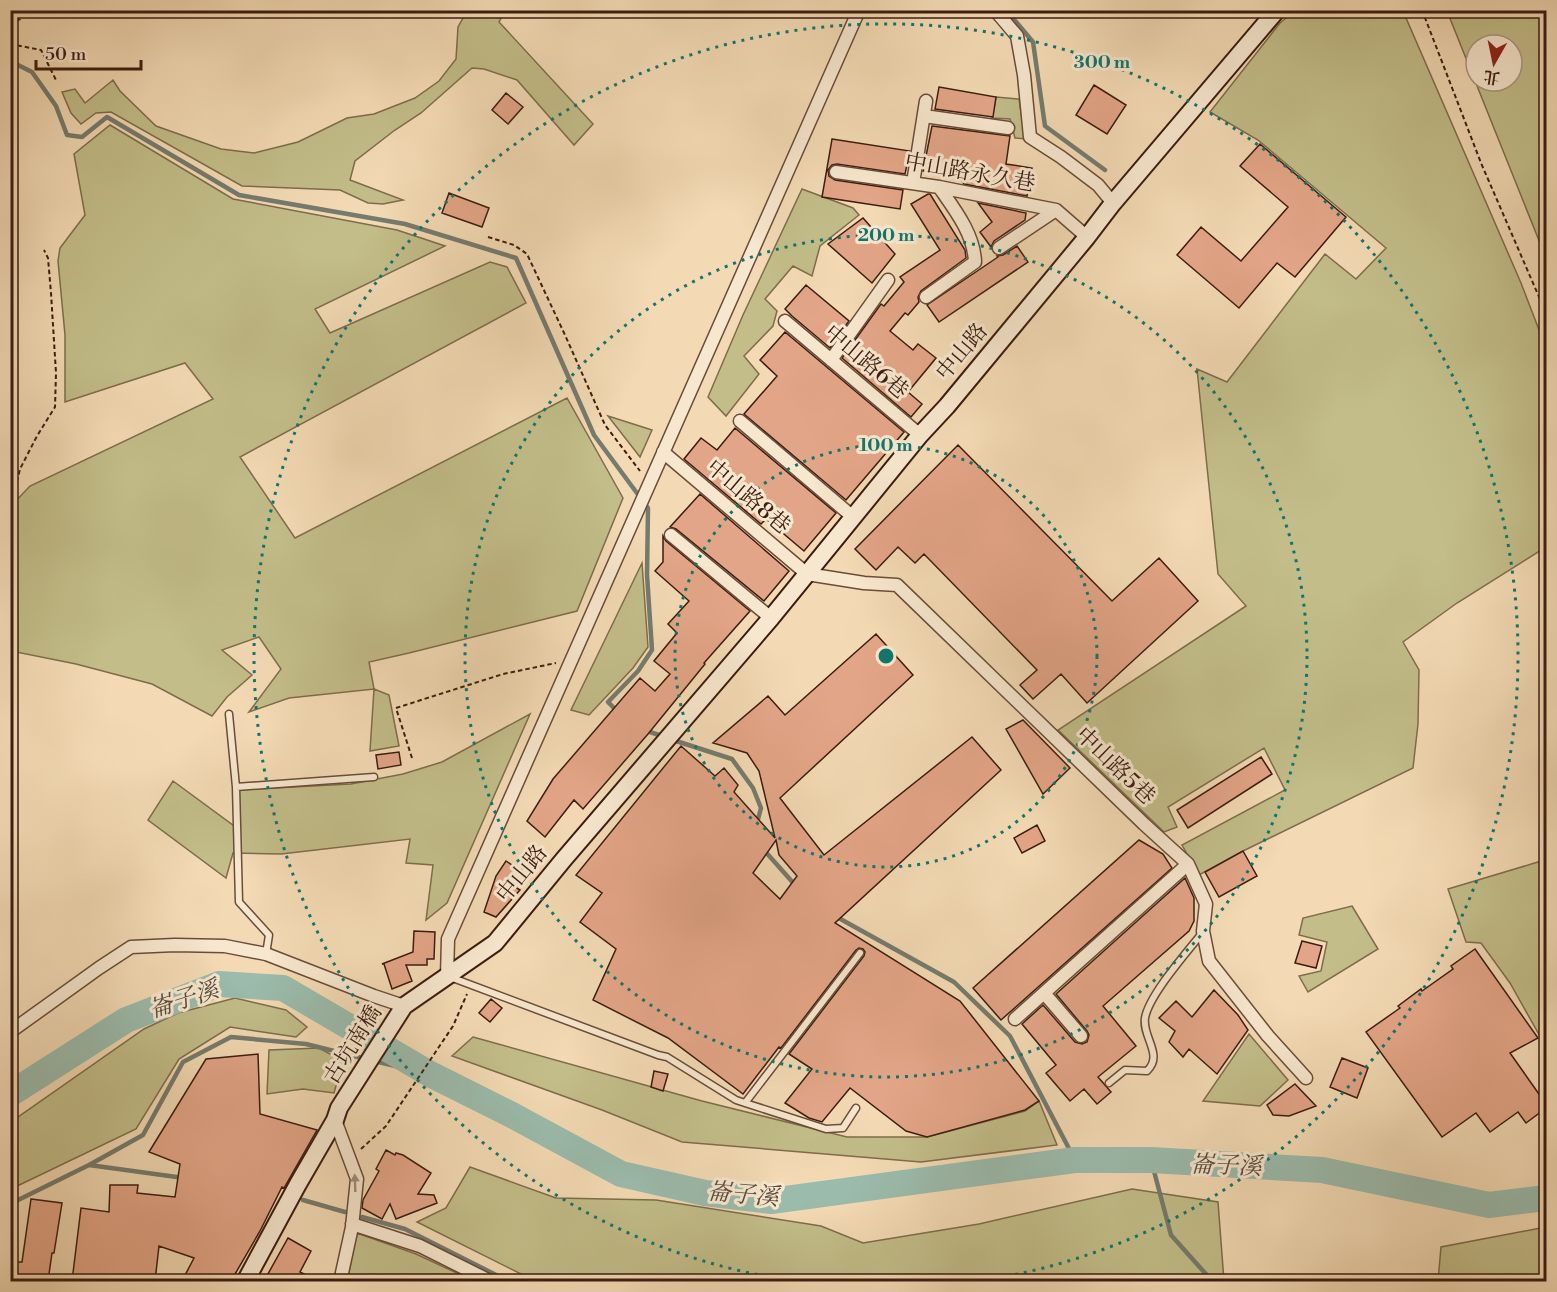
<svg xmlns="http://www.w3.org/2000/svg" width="1557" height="1292" font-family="'Libre Bodoni','Noto Serif TC',serif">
  <rect width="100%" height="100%" fill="#f3dab4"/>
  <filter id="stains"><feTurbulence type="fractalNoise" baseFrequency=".00333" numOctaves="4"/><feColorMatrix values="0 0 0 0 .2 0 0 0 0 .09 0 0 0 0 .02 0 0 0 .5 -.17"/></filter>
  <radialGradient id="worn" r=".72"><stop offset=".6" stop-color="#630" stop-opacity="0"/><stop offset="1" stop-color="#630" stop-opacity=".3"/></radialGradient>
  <!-- green -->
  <path fill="#c2bd89" stroke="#7f6c4c" stroke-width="1.5" fill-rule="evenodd" d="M467,11H505L499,22L593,124L574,145L517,80L484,69L472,68L421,113L395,130L355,161L350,180L403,200L383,204L368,203L340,190L242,186L111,112L96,113L81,124L71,113L62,92L75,89L85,103L113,80L120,91L156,126L221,149L254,153L298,142L347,118L374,114L415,98L439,81L456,59L458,27Z
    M1295,11H1403L1521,283L1546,348V547L1457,603L1403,642L1419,670L1418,724L1413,768L1243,851L1199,875L1182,845L1285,790L1264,748L1168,807L1177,827L1164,832L1058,730L1246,606L1218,574L1197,369L1227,382L1325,254L1356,279L1386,248L1258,140L1210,112L1280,23Z
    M1447,11H1546V258ZM1476,45H1512V81H1476Z
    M996,97L1019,99L1025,139L1015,138L1010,119L992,118Z
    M110,125L233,199L397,230L445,246L315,309L330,333L490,262L507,267L526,303L240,457L295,538L567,398L623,498L577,611L409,653L369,662L374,689L389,695L399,746L370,751L374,689L289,698L249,712L281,669L259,637L222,650L252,675L227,697L212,716L152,684L76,664L11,651V506L30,486L213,399L185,363L65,402V335L58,261L60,248L85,215L74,154Z
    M802,189L853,208L859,215L820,246L812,276L793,266L765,299L777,311L773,326L744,356L759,374L726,416L708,397L743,315Z
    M608,416L652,430L640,457Z
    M642,563L648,647L633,668L589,715L571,710Z
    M530,714L447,903L426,920L433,865L406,863L410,839L281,854L233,853L226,878L148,820L173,781L233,825L240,820L237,813L235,790L351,784L403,774L442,762Z
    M1546,857V1047L1510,983L1481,943L1466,942L1448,889L1538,862Z
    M1352,906L1378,949L1308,992L1299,976L1321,971L1327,942L1299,935L1303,918Z
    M235,998L286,1010L307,1027L296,1037L230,1027L179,1059L136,1129L11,1189V1122L144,1029L178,1013Z
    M1249,1034L1288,1080L1260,1106L1203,1101Z
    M473,1037L702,1101L847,1137H927L1025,1111L1039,1101L1057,1145L921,1162L682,1142L602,1110L452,1056Z
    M319,1048L343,1061L334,1093L303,1089L267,1094L269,1050Z
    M470,1167L556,1198L656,1200L821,1226L863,1243L979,1224L1132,1189L1218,1202L1224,1281H535L417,1222L446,1208Z
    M1546,1227V1281H1438L1441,1247Z
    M357,1233L416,1254L474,1281H347Z"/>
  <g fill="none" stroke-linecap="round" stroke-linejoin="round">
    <!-- stream -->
    <path stroke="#757b6e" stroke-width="4.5" d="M1006,10L1033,42L1045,126L1105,170
      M10,61L32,72L56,106L67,135L82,137L107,117L239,195L405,224L516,258L594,435L648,508L647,575L652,650L638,671L608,702L618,712
      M644,730L665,737
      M673,740L732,759L753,788L761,808L757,823
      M763,849L796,886
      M835,916L954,982L1010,1036L1075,1160
      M374,1061L430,1074
      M1151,1160L1171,1235L1213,1282
      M89,1165L184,1178
      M303,1200L345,1212
      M10,1204L89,1165L143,1135L183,1062L231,1037L306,1044L366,1059
      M362,1217L405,1229L510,1282"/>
    <!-- river -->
    <path stroke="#9bbbac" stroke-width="26" d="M10,1094L126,1020L219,984L283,988L430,1074L510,1114L621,1174L705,1193L771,1201L1075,1160H1151L1322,1170L1489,1205L1546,1198"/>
  </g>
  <!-- building -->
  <path fill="#e3a587" stroke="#3c1c10" stroke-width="1.5" fill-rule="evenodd" d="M1094,85L1126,105L1107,134L1076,115Z
    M939,87L996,97L993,117L935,109Z
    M506,93L523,107L508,124L492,110Z
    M932,126L1010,136L1006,164L1032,168L1027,196L964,184L960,178L923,171Z
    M832,139L910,151L905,174L837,164L832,165L828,170L829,176L835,180L903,190L900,209L822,197Z
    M1260,144L1346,217L1295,277L1277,263L1239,308L1177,255L1201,227L1241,261L1288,207L1240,166Z
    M449,193L489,208L482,227L442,213Z
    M928,194H930L965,250L966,258L921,291L918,297L919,302L908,315L905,313L890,331L913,350L918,344L936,358L908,392L922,404L911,417L842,358L881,304L884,306L904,282L900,277L940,250L911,204Z
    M978,203L1026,213L1025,220L994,241L991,247L980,232L992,222Z
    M863,218L895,254L872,283L828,244Z
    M1017,246L1028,262L939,322L927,305L998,257L997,256L1003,255Z
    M806,285L849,321L830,348L792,316L785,309Z
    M785,332L904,432L846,500L744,414L777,376L760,360Z
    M735,428L836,513L804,551L766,519L761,524L684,459L701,438L717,450Z
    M958,445L1112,601L1159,558L1198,601L1087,703L1061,674L1033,699L1020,685L1037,670L924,554L915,563L898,547L876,570L855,549Z
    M700,494L789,571L764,601L676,529L670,527Z
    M663,536L666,541L750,611L704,663L705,664L648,734L583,809L574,800L545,837L527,821L553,779L640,678L655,691L670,674L654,661L677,633L668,624L689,601L655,571L663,562Z
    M876,634L913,675L780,798L824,855L972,737L1001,770L835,923L960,1001L1039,1101L1025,1110L927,1137L906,1131L850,1088L822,1122L809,1118L785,1103L812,1069L789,1054L864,956L865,952L863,949L859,948L856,950L781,1048L779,1047L743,1094L668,1038L593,1000L616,949L580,922L602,893L576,875L681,746L715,776L724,768L738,785L734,792L775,838L759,771L747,753L713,743L768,696L785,715ZM776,840L779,855L797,876L780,899L753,873Z
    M1023,720L1070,768L1043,794L1006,729Z
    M399,752L401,765L378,769L376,755Z
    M1261,757L1272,774L1188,828L1177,810Z
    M1037,825L1045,841L1022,853L1014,838Z
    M1139,840L1163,854L1172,868L1001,1020L973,988Z
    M1243,851L1257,876L1219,897L1205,872Z
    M506,861L518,869L510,884L520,890L496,917L484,912L496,876Z
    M1185,878L1194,898V921L1189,931L1103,1006L1136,1046L1098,1077L1111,1092L1097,1104L1084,1089L1070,1101L1046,1073L1056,1065L1022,1024L1043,1005L1075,1042L1082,1044L1087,1042L1089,1035L1087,1031L1056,994Z
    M414,931L435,932L434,959H427V965H406L412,981L392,989L384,964H382L413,952Z
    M1302,941L1322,946L1316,968L1295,963Z
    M1475,949L1538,1038L1510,1053L1546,1104V1108L1526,1123L1518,1112L1490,1132L1476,1113L1442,1137L1366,1032L1400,1008L1398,1006L1421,989L1422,991L1453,969L1451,966Z
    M1214,990L1238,1015L1248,1030L1217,1074L1189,1049L1183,1057L1169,1042L1175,1031L1159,1018L1176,1001L1192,1017Z
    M491,999L502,1008L490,1022L479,1013Z
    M258,1054L260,1114L317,1130L284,1188L282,1187L260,1231L231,1281H182L194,1258L159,1246L155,1281H72L81,1208L109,1212L110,1185H138L137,1193L175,1197L180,1164L149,1152L206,1059Z
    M1342,1058L1368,1068L1357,1098L1330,1087Z
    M654,1071L668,1074L663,1091L651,1087Z
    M1295,1084L1316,1106L1289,1116L1273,1115L1267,1105Z
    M386,1150L395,1155L396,1153L403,1155L431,1173L418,1194L434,1195L437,1203L396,1219L390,1204L382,1219L362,1208L363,1200L379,1171L376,1169Z
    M31,1199L62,1203L54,1253H52L48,1281H14L16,1262H22Z
    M288,1238L311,1251L300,1272L318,1281H264Z"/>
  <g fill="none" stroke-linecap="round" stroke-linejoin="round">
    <defs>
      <path id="service" d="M229,714L236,787L239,902L269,935L266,954
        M236,787L374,777
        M450,977L658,1055L667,1057L736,1100L745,1103L860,953
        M1109,1083L1125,1070L1147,1071C1164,1055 1142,1037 1145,1018C1149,995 1187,952 1203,932
        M745,1103L826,1129L843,1128L856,1108"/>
      <path id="minor" d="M995,10L1017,36L1024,75L1030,137L1061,157L1098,185L1113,203
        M924,116L1008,128
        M836,172L939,187L1056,210L1087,237
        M913,183L926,101
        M999,248L1056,210
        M926,297L975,262C974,234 955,210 939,187
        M785,321L920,435
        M831,360L888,280
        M740,421L853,517
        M663,452L807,574L864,583L897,585L1144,824L1188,864L1206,904L1203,931L1209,961L1268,1036L1306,1078
        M671,535L771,618
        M447,976L448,939L859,10
        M1044,993L1081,1036
        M1015,1019L1188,864
        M10,1032L99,968L131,947L175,945L225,946L266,954L374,996L404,1006
        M335,1120L357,1179L352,1227L340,1282
        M352,1224L420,1246L492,1282"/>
      <path id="secondary" d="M245,1282L298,1184L335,1120L339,1108L404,1006L495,943L564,859L771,618L920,435L947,406L1087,237L1113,203L1277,10"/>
    </defs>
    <!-- service casing -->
    <use href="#service" stroke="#6a4c39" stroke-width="9"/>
    <!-- minor casing -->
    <use href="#minor" stroke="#6a4c39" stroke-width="15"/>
    <!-- secondary casing -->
    <use href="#secondary" stroke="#3c1c10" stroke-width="20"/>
    <!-- path -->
    <path stroke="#3c1c10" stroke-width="2" stroke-dasharray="4.5 3" stroke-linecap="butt" d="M1422,10L1481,163L1546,313
      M10,25L36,10
      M10,44L41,50L56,80
      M488,237L514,245L527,254L565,335L605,425L640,471
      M10,511L20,469L37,436L55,407L56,373L51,293L48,258L44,250
      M412,758L396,708L503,674L556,663
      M361,1149L386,1126L453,1026L467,994"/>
    <!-- service -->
    <use href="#service" stroke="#f7e7ce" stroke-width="6"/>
    <!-- minor -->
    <use href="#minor" stroke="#f7e7ce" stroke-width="12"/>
    <!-- secondary -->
    <use href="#secondary" stroke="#f7e7ce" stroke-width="16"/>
  </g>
  <!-- one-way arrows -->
  <defs><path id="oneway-solid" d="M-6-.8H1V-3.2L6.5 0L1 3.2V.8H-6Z" transform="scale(1.5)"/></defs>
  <use fill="#a38c78" href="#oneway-solid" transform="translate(355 1183) rotate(-92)"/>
  <!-- distance rings -->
  <g fill="none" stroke="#0f766e" stroke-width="3" stroke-dasharray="3 6">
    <circle cx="886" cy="656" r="211"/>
    <circle cx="886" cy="656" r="421"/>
    <path d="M793 1281A632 632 0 1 1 979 1281"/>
  </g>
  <g text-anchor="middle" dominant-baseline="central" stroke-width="6" stroke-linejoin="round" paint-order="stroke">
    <!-- street labels -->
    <g font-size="22" fill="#3c1c10" stroke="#f7e7ce">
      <text transform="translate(970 173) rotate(10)">中山路永久巷</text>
      <text transform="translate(962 352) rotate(-50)">中山路</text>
      <text transform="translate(866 362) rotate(40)">中山路6巷</text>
      <text transform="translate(748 497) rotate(40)">中山路8巷</text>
      <text transform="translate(1115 766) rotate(44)">中山路5巷</text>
      <text transform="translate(522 874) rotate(-51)">中山路</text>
      <text transform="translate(353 1045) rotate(-58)">古坑南橋</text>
    </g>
    <!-- water labels -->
    <g font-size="24" font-style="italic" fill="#584c3f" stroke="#f7e7ce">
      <text transform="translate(184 1000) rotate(-18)">崙子溪</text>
      <text transform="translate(1226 1166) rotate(2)">崙子溪</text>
      <text transform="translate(743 1195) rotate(5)">崙子溪</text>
    </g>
  </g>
  <circle cx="886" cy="656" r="9" fill="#0f766e" stroke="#f7e7ce" stroke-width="3"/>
  <g font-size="18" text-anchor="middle" font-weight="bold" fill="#0f766e" stroke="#f7e7ce" stroke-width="6" stroke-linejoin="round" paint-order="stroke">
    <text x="1102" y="68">300 m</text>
    <text x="886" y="241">200 m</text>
    <text x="886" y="451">100 m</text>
  </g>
  <!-- margin -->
  <rect width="1557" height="1292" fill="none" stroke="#f3dab4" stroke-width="36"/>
  <rect x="12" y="12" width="1533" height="1268" fill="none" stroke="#3c1c10" stroke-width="3"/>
  <rect x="18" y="18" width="1521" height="1256" fill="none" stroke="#3c1c10" stroke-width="1.5"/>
  <!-- north arrow -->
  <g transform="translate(1494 63) rotate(189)"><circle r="28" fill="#f7e7ce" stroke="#ac9682" stroke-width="1.5"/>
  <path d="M0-4.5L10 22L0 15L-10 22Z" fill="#8f2418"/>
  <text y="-9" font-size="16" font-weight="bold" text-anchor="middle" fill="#3c1c10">北</text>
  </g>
  <!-- scale -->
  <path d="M36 60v9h105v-9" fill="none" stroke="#3c1c10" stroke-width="3"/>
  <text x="45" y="60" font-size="18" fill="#3c1c10" stroke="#f7e7ce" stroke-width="4.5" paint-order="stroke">50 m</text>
  <rect width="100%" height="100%" filter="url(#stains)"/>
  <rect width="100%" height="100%" fill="url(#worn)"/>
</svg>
